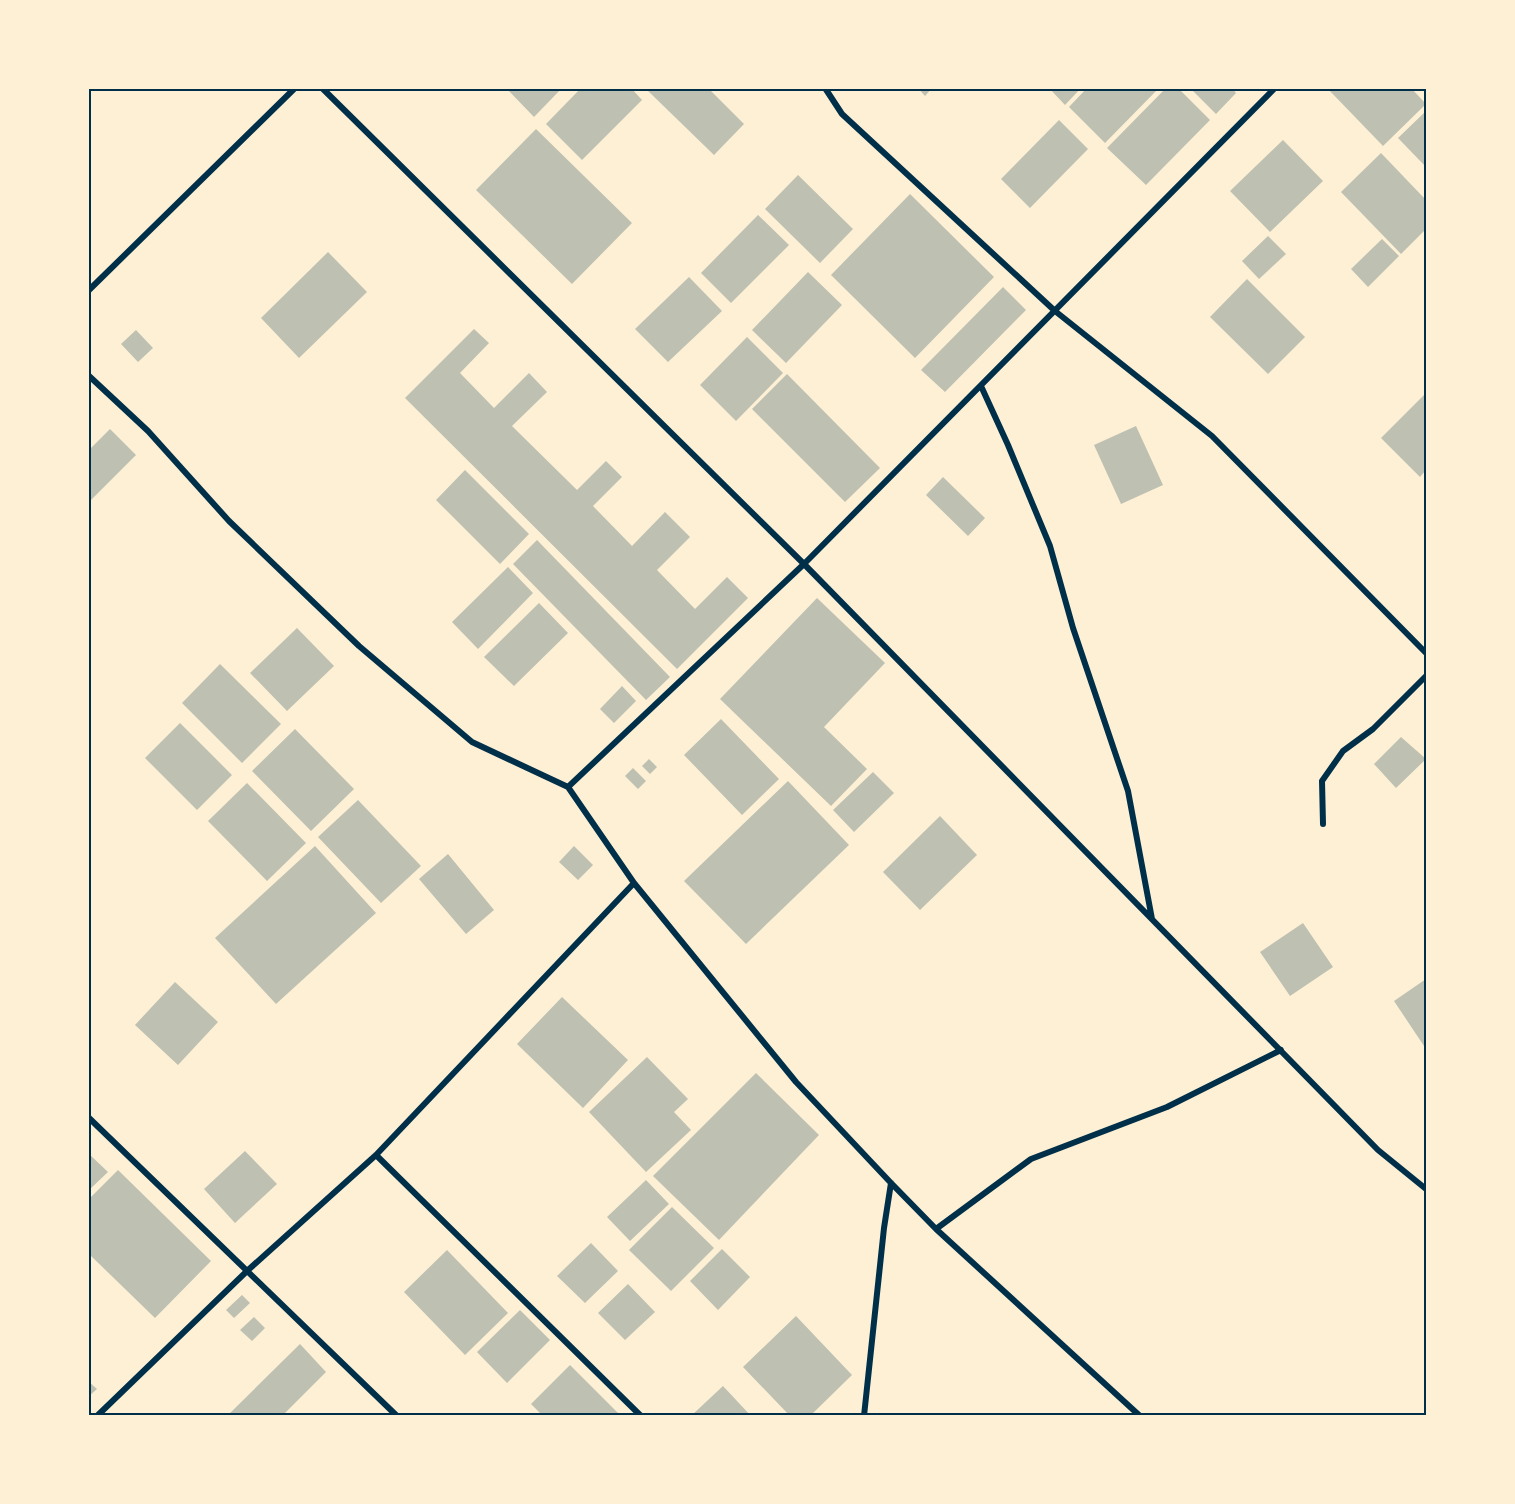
<svg xmlns="http://www.w3.org/2000/svg" width="1515" height="1504" font-family="Quicksand,sans-serif">
  <rect width="100%" height="100%" fill="#fdf0d5"/>
  <!-- building -->
  <path fill="#bec0b2" d="M506,88H562L534,117Z
    M581,88H631L642,100L582,160L546,124Z
    M645,88H708L744,124L714,155Z
    M918,88H932L925,96Z
    M1049,88H1081L1065,105Z
    M1087,88H1159L1105,143L1069,107Z
    M1166,88H1178L1210,120L1146,185L1107,148Z
    M1190,88H1232L1236,93L1216,114Z
    M1327,88H1411L1426,104L1383,146Z
    M1426,111V167L1398,138Z
    M1059,120L1088,149L1030,208L1001,179Z
    M536,129L632,223L572,284L476,190Z
    M1283,140L1323,181L1270,232L1230,191Z
    M1381,153L1426,200V229L1401,254L1341,192Z
    M798,175L853,229L820,263L765,209Z
    M910,194L994,277L915,358L831,275Z
    M758,215L789,245L731,303L701,273Z
    M1268,236L1286,254L1259,279L1242,261Z
    M1382,239L1399,256L1368,287L1351,269Z
    M328,252L367,292L299,358L261,318Z
    M808,272L842,305L786,363L752,330Z
    M689,277L722,311L668,362L635,329Z
    M1247,279L1305,337L1268,374L1210,317Z
    M1003,287L1026,310L945,392L921,370Z
    M474,329L489,343L460,373L494,408L529,373L547,392L512,426L577,490L606,461L622,477L593,506L632,546L665,512L690,537L657,570L695,609L727,577L748,598L677,669L405,398Z
    M136,330L153,348L138,362L121,344Z
    M747,337L783,373L736,421L700,385Z
    M787,374L880,468L845,502L752,409Z
    M1426,393V470L1420,477L1381,438Z
    M1136,426L1163,485L1121,504L1094,445Z
    M110,429L136,455L88,503V451Z
    M465,470L529,534L500,564L436,500Z
    M943,477L985,518L968,536L926,495Z
    M537,540L670,677L646,700L513,564Z
    M508,567L533,593L478,649L452,622Z
    M817,598L885,663L824,727L867,769L831,806L720,699Z
    M539,603L568,633L514,686L484,657Z
    M297,628L334,666L287,711L250,673Z
    M220,664L281,724L242,763L182,703Z
    M622,686L636,701L614,723L600,709Z
    M721,719L779,779L742,815L684,755Z
    M180,723L232,775L197,810L145,758Z
    M295,729L354,789L311,831L252,771Z
    M1401,737L1426,759L1396,788L1374,764Z
    M649,759L657,767L650,774L642,766Z
    M633,768L646,781L638,789L625,776Z
    M873,772L894,793L854,832L833,810Z
    M788,781L849,845L746,944L684,881Z
    M247,783L306,843L267,881L208,821Z
    M358,800L421,866L381,903L318,837Z
    M940,816L977,855L920,910L883,872Z
    M315,846L376,913L276,1004L215,938Z
    M574,846L593,865L578,880L559,862Z
    M448,854L494,910L466,934L419,879Z
    M1303,923L1333,967L1290,996L1260,952Z
    M1426,979V1049L1394,1001Z
    M175,982L218,1022L178,1065L135,1025Z
    M562,997L628,1060L583,1108L517,1044Z
    M647,1057L688,1099L674,1112L691,1130L646,1172L589,1112Z
    M756,1073L819,1135L719,1240L653,1176Z
    M245,1151L277,1184L235,1223L204,1189Z
    M88,1153L108,1172L88,1191Z
    M118,1170L211,1261L155,1318L88,1253V1200Z
    M646,1180L669,1204L630,1241L607,1217Z
    M672,1207L714,1248L671,1291L629,1250Z
    M591,1243L618,1271L585,1303L557,1276Z
    M722,1249L750,1277L718,1310L690,1281Z
    M447,1250L508,1313L465,1355L404,1292Z
    M628,1284L655,1312L625,1340L598,1313Z
    M242,1295L250,1303L234,1318L226,1310Z
    M520,1310L550,1340L507,1383L477,1352Z
    M796,1316L852,1375L810,1416H790L743,1367Z
    M254,1317L265,1328L252,1341L240,1330Z
    M300,1344L326,1372L282,1416H227Z
    M570,1365L621,1416H543L531,1404Z
    M88,1381L97,1389L88,1397Z
    M723,1386L751,1416H691Z"/>
  <g fill="none" stroke-linecap="round" stroke-linejoin="round">
    <!-- minor -->
    <path stroke="#003049" stroke-width="6" d="M322,88L804,564L1378,1150L1426,1189
      M825,88L842,114L1055,311L1212,436L1426,653
      M88,291L295,88
      M88,375L148,431L229,521L359,646L472,742L568,787L634,883L376,1155L247,1271L97,1416
      M981,386L1008,445L1050,546L1073,628L1128,791L1152,919
      M568,787L804,564L1275,88
      M1323,824L1322,781L1343,751L1373,729L1426,676
      M634,883L796,1082L891,1183L936,1229L1140,1416
      M88,1117L397,1416
      M376,1155L641,1416
      M936,1229L1031,1159L1167,1107L1281,1050
      M864,1416L884,1228L891,1183"/>
  </g>
  <!-- border -->
  <rect width="1515" height="1504" fill="none" stroke="#fdf0d5" stroke-width="180"/>
  <rect x="90" y="90" width="1335" height="1324" fill="none" stroke="#003049" stroke-width="2"/>
</svg>
